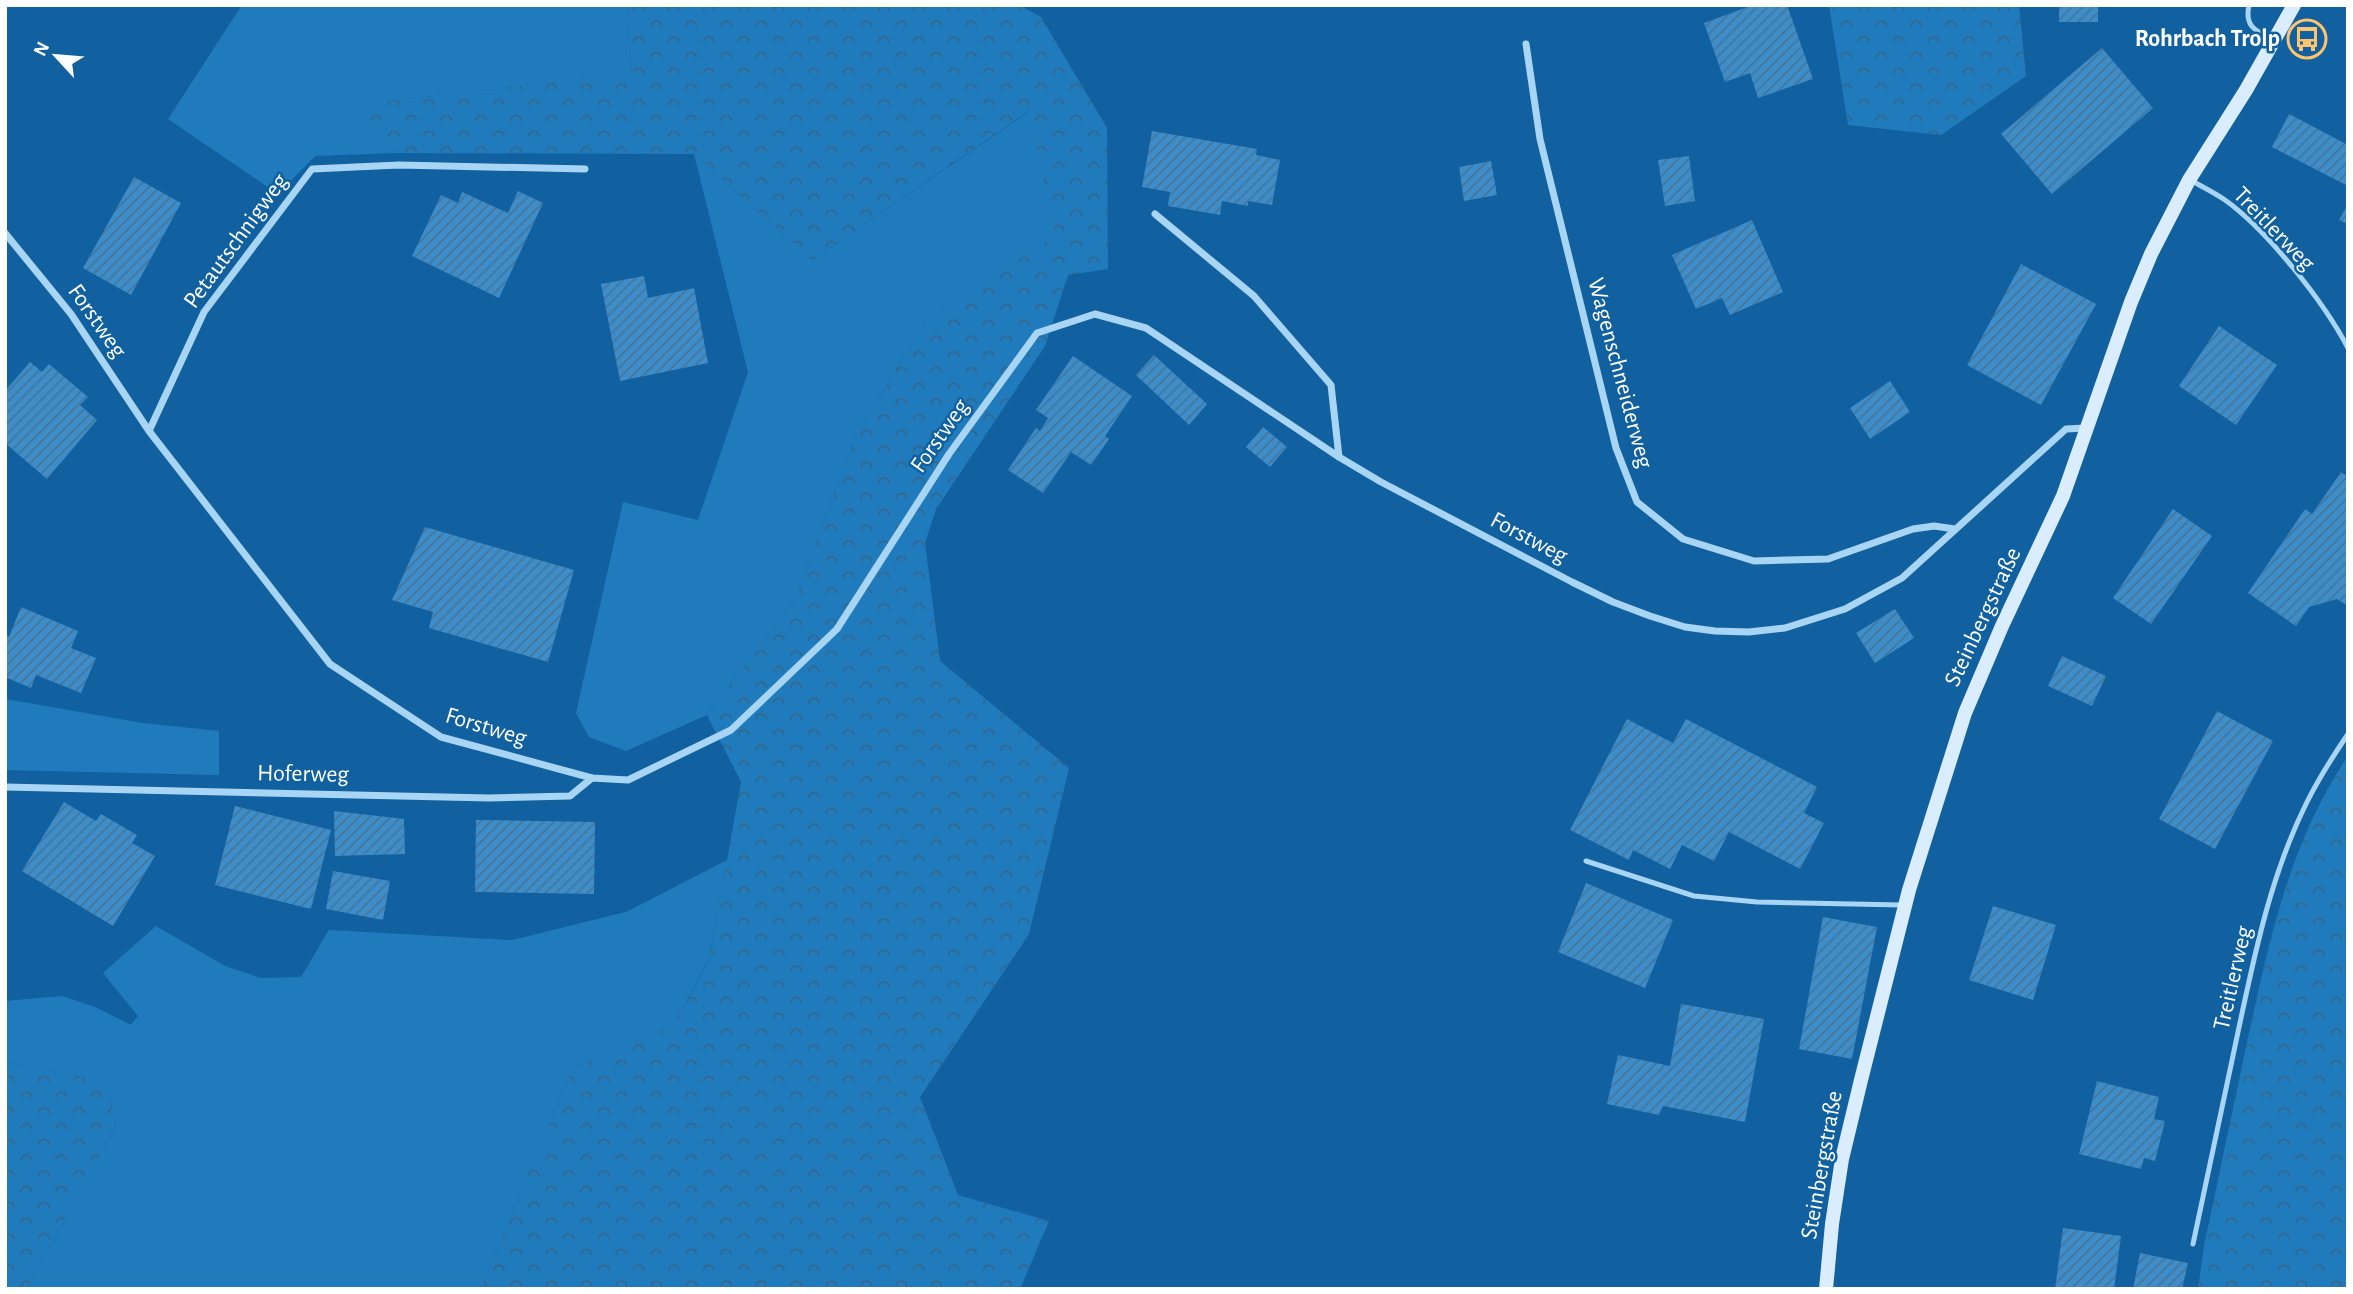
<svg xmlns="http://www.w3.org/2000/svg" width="2353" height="1294" font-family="'Alegreya Sans',sans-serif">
  <defs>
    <pattern id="forest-crowns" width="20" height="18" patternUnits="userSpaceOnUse" patternTransform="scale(1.75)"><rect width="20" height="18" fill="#207bbd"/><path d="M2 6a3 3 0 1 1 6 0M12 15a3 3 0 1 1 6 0" fill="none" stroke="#34668a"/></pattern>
    <pattern id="building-hatch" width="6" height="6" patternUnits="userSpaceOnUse" patternTransform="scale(1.75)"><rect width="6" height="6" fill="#3e8dc8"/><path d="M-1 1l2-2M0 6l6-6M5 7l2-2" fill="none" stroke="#43769d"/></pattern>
  </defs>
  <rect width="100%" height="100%" fill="#1161a0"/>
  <!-- green -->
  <path fill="#207bbd" d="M242,5H627L631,74L389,101L368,122L397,153L315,156L278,194L168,119Z
    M1030,111L1057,236L929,316L856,436L794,602L707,715L626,751L589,737L576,713L623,502L698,520L748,372L694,154L812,260Z
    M5,699L143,723L219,731V775L5,770Z
    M727,860L709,959L673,1026L572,1069L481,1289H27L116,1125L106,1082L5,1062V1001L62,996L95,1007L131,1025L138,1016L103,973L156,926L225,966L261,978L301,977L329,930L512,940L626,912Z"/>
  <!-- forest -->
  <path fill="url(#forest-crowns)" d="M627,5H1019L1041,17L1107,128L1108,269L1068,275L1045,346L936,509L925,543L940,661L1069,768L1029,934L920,1097L958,1195L1049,1221L1020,1289H481L572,1069L673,1026L709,960L741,782L707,715L794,602L856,436L929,316L1056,236L1029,111L812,260L694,154L397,153L367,122L389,101L631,74Z
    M1829,5H2019L2026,76L1941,135L1848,125Z
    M2348,756V1289H2198L2204,1246C2218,1180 2232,1113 2246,1047C2268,946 2289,842 2348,756Z
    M5,1062L106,1082L116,1125L27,1289H5Z"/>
  <!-- building -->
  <path fill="url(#building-hatch)" d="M1753,5H1787L1813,79L1758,98L1750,73L1725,82L1704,23Z
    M2059,5H2098V22H2059Z
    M2102,48L2153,108L2052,194L2001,134Z
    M2289,114L2348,145V186L2272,147Z
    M1152,131L1257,149L1256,155L1280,160L1272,205L1248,201V206L1222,201L1220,215L1168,206L1170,192L1142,187Z
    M1689,156L1695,201L1665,206L1658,160Z
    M1491,161L1497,195L1464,201L1459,167Z
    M134,177L181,203L131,295L83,268Z
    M518,191L543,203L499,298L412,256L441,195L458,203L462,192L508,213Z
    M2348,204V224L2339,220Z
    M1752,220L1783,292L1730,315L1722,298L1696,309L1672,255Z
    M2021,264L2096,304L2041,405L1967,365Z
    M644,276L648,298L694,288L708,363L620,381L601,284Z
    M2219,326L2277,365L2236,425L2179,386Z
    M1154,355L1207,404L1189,425L1136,375Z
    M1073,356L1132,396L1105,436L1109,439L1091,465L1071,452L1043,493L1008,470L1036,428L1040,431L1048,418L1036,410Z
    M30,362L42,372L49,364L88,397L80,405L97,420L47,479L5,443V391Z
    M1890,381L1910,412L1870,439L1850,408Z
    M1263,427L1287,447L1270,467L1246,447Z
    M2341,472L2348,477V606L2337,599L2309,607L2296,626L2248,593L2305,509L2312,514Z
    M2173,509L2212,536L2151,624L2113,598Z
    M425,527L574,570L548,662L429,628L433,612L392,600Z
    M21,607L78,631L71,648L96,658L81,693L36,675L31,688L5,677V635L9,637Z
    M1895,609L1914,638L1875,663L1856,633Z
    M2062,656L2106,676L2092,706L2048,686Z
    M2217,711L2273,741L2215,849L2159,819Z
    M1627,719L1673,743L1686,719L1817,787L1804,813L1824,823L1800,869L1729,832L1714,861L1682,845L1670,869L1633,850L1629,860L1570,830Z
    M64,802L96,821L101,814L137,835L132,843L155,856L113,926L22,871Z
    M235,806L331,830L311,909L215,885Z
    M334,811L404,819L405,854L335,856Z
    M476,820L595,822L594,894L475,892Z
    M333,871L390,881L383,920L326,909Z
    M1586,883L1673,920L1645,988L1558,952Z
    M1993,906L2056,925L2033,1000L1969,980Z
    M1823,917L1877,927L1852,1059L1799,1049Z
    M1681,1004L1764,1019L1745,1122L1663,1106L1659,1115L1607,1104L1618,1055L1670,1066Z
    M2097,1081L2159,1097L2154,1119L2165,1121L2155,1161L2144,1158L2141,1169L2079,1154Z
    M2063,1228L2121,1236L2114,1289H2055Z
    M2140,1253L2188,1263L2182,1289H2133Z"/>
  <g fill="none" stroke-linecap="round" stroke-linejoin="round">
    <!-- service -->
    <path stroke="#a9d5f5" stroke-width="5" d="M2249,5C2244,28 2257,31 2274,40
      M2192,181C2203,187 2215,193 2225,200C2267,230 2324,302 2348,348
      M1586,861L1694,896L1757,902L1902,905
      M2193,1244C2207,1180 2220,1115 2234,1051C2252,967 2268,880 2307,802C2319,778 2333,756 2348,734"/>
    <!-- minor -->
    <path stroke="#a9d5f5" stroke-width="7" d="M1526,44L1540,139L1616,448L1637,502L1683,539L1754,561L1828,559L1913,529L1934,526L1955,529
      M1155,214L1254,296L1331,385L1339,457
      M5,233L71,314L149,431L330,664L441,737L592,778L628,780L731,730L837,629L949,454L1037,333L1095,314L1146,328L1339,457L1381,482L1572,582L1613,602L1650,616L1685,627L1715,631L1749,632L1785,628L1845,609L1902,578L2066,429L2086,428
      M149,431L204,312L312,169L399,165L585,169
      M5,787L489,798L570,796L592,778"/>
    <!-- secondary -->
    <path stroke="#d9edfe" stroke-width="14" d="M1826,1289L1832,1224L1842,1159L1861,1080L1909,890L1965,713L2002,626L2063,496L2131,302L2151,254L2189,180L2246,90L2294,5"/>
  </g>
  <!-- icons -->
  <defs>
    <symbol id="bus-ring" viewBox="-11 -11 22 22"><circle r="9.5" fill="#1161a0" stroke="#ffc26d" stroke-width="1.5"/><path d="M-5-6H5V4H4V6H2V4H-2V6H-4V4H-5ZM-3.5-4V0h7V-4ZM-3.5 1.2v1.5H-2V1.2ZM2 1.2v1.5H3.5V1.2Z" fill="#ffc26d"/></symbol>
  </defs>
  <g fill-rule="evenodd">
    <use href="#bus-ring" x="2285" y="17" width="44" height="44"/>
  </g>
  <g text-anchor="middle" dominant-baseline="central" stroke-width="5" stroke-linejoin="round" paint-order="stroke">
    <!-- poi labels -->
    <g font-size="24" font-weight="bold" fill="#fff" stroke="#1161a0" text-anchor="end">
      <text x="2280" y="39">Rohrbach Trolp</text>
    </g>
    <!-- street labels -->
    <g font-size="24" fill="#fff" stroke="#1161a0">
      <text transform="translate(2274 229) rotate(46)">Treitlerweg</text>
      <text transform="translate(236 241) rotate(-54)">Petautschnigweg</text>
      <text transform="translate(97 321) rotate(55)">Forstweg</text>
      <text transform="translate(1620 373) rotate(75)">Wagenschneiderweg</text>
      <text transform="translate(940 436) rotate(-55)">Forstweg</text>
      <text transform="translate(1529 538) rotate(28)">Forstweg</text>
      <text transform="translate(1983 617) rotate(-65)">Steinbergstraße</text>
      <text transform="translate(486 727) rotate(17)">Forstweg</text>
      <text transform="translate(303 774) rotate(1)">Hoferweg</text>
      <text transform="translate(2233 978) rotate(-77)">Treitlerweg</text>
      <text transform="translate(1822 1165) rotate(-80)">Steinbergstraße</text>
    </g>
  </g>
  <!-- border -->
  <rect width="2353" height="1294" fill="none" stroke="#ffffff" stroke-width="14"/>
  <!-- north arrow -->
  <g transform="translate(56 56) rotate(296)" stroke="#1161a0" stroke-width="5" paint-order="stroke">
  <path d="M0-5L12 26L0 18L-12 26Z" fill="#ffffff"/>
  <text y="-10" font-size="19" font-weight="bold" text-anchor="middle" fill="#ffffff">N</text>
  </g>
</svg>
